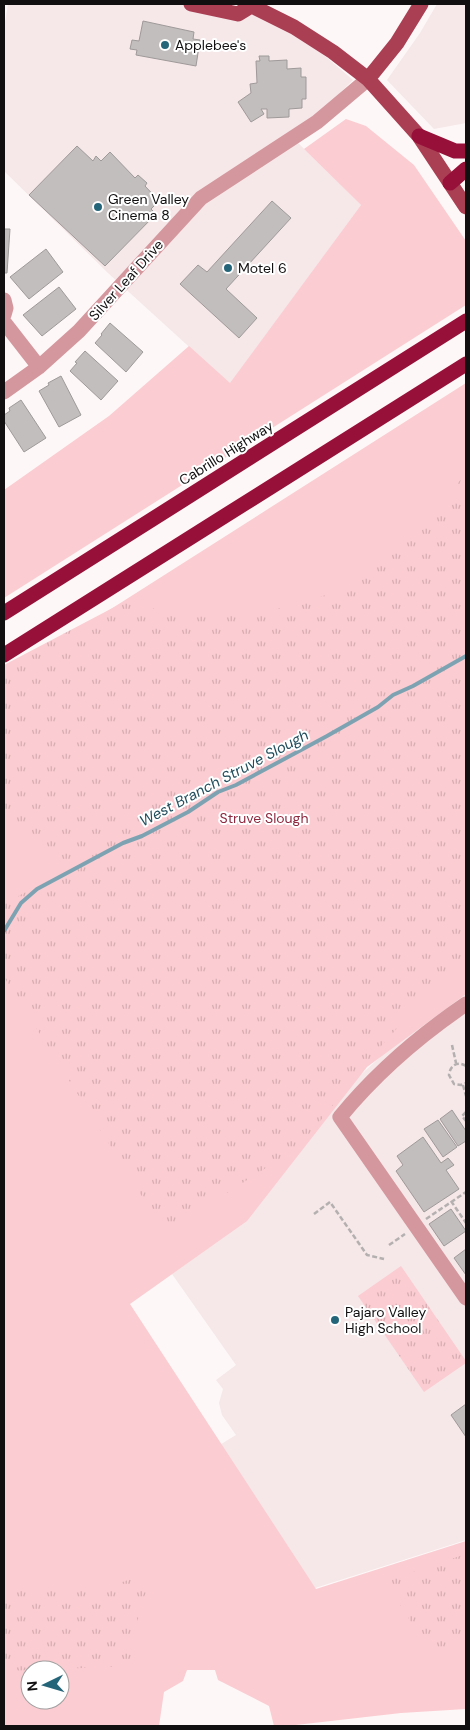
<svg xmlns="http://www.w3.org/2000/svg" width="470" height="1730" font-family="'DM Sans',sans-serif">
  <defs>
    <pattern id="park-tufts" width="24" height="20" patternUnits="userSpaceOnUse" patternTransform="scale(1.25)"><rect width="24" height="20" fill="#fbccd1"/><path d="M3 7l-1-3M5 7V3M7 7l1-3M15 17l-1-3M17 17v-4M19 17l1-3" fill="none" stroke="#d6aeb2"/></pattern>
  </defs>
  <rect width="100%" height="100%" fill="#fdf7f7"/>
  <!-- built -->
  <path fill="#f6e7e8" d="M8,4H222L282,24L298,33L353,80L294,139L361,205L230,384L108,273L4,171V29Z
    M437,4H466V123L434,129L387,80L420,33Z
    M466,978V1540L315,1588L218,1446L236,1435L222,1415L219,1403L223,1389L216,1380L236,1365L172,1274L228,1234L354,1081Z"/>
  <!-- green -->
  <path fill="#fbccd1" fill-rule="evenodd" d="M346,119L366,126L414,165L466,241V305L4,598V490L109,416L189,346L230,383L361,205L304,149Z
    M466,383V994L367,1067L247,1221L130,1304L316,1589L466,1541V1709L401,1713L287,1726H274L269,1706L218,1680L215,1670H187L183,1681L164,1692L159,1726H4V677ZM30,1670H60V1700H30Z"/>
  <!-- park -->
  <path fill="url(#park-tufts)" d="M466,473V967L411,1013L372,1056L313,1130L292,1151L165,1233L4,977V904L67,869L4,822V665L124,602L191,617L259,614L326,595L386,560L435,512Z
    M401,1266L466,1361V1363L424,1392L358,1296Z
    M466,1554V1653L431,1654L385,1581Z
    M156,1571L139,1608L134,1666L4,1671V1590L107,1587Z"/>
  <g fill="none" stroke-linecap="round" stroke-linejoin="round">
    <!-- stream -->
    <path stroke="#7da3b2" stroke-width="4" d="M4,931L21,903L37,889L123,843L142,836L188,812L218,792L236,785L327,736L378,707L393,695L413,686L466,656"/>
  </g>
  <!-- building -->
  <path fill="#c3bebe" stroke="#9f9a9a" d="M143,21L194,32L193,39L200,40L196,66L136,55L137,50L130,49L132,40L139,41Z
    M259,56H269V61L287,60V69L301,68V77H306V99H302V108L289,109V117L267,118V109H261L264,114L251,122L238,102L251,93L250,84L257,83L256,61H260Z
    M77,146L93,161L96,156L101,161L110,152L135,178L138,175L147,183L145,186L159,201L151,209L156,214L105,266L29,195Z
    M272,201L291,218L226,289L257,318L239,338L180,284L198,265L207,272Z
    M4,229H10L7,273H4Z
    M46,249L63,272L29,299L10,277Z
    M59,287L76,309L42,336L23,315Z
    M110,323L143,352L126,372L95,343L102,335L101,334Z
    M85,351L118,381L101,400L70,371L77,363L75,362Z
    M61,376L81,415L59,427L39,391L49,385L48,383Z
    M21,400L46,438L24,452L4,421V415L10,411L9,408Z
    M452,1110L466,1131V1141L458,1146L440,1119Z
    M438,1120L457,1147L443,1157L424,1129Z
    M423,1137L441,1163L448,1158L454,1165L446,1170L459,1189L424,1212L396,1171L403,1165L397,1156Z
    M451,1209L466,1231L444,1246L429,1224Z
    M466,1249V1275L454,1258Z
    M466,1404V1437L451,1415Z"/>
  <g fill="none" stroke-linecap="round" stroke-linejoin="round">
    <!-- path -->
    <path stroke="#b4b0b0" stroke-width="2.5" stroke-dasharray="5 2.5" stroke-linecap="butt" d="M452,1045L456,1063
      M466,1066C458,1061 450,1065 449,1075L454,1084L461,1085L466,1083
      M463,1085L466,1096
      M466,1112L462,1116L466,1121
      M451,1201L466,1223
      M314,1214L330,1202L367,1255L384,1259
      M426,1219L466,1192
      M389,1245L405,1234"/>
    <!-- minor -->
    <path stroke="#d4979e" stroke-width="15" d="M4,300L6,308L4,315
      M4,322L39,367
      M4,392L39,367L79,331L201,198L317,122L368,79
      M466,1004C419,1036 376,1073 340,1117L466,1298"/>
    <!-- major -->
    <path stroke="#aa3f54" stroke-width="15" d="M191,4L238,14L251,6
      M248,4L294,27L333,52L368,79L419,136L466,207
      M368,79L397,43L421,4"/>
    <!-- highway -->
    <path stroke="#97103a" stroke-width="15" d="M419,136L455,151H466
      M450,183L466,169
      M4,613L466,321
      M4,655L466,364"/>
  </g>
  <!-- markers -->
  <g fill="#25657a" stroke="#fff" stroke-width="2">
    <circle cx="165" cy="45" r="5"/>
    <circle cx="98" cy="207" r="5"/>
    <circle cx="228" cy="268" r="5"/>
    <circle cx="335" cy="1320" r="5"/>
  </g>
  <g text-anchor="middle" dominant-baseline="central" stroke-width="4" stroke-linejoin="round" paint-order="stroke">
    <!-- poi labels -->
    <g font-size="14" fill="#110f0f" stroke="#fff" text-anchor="start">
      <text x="175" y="45">Applebee's</text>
      <text x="108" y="199">Green Valley<tspan x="108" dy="16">Cinema 8</tspan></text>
      <text x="238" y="268">Motel 6</text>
      <text x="345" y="1312">Pajaro Valley<tspan x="345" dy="16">High School</tspan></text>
    </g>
    <!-- street labels -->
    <g font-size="14" fill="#110f0f" stroke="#fff">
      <text transform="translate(126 280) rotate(-48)">Silver Leaf Drive</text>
      <text transform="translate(226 453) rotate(-32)">Cabrillo Highway</text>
    </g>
    <!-- park labels -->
    <g font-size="14" fill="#8d283f" stroke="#fff">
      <text x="264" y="818">Struve Slough</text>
    </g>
    <!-- water labels -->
    <g font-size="15" font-style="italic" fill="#214d5c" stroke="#fff">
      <text transform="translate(224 778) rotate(-28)">West Branch Struve Slough</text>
    </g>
  </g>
  <!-- border -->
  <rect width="470" height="1730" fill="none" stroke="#110f0f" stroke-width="10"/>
  <!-- north arrow -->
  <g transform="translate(45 1685) rotate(265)"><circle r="24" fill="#ffffff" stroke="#a09f9f"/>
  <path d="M0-4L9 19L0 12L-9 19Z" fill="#25657a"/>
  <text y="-8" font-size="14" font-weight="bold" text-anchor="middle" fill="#110f0f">N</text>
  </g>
</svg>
